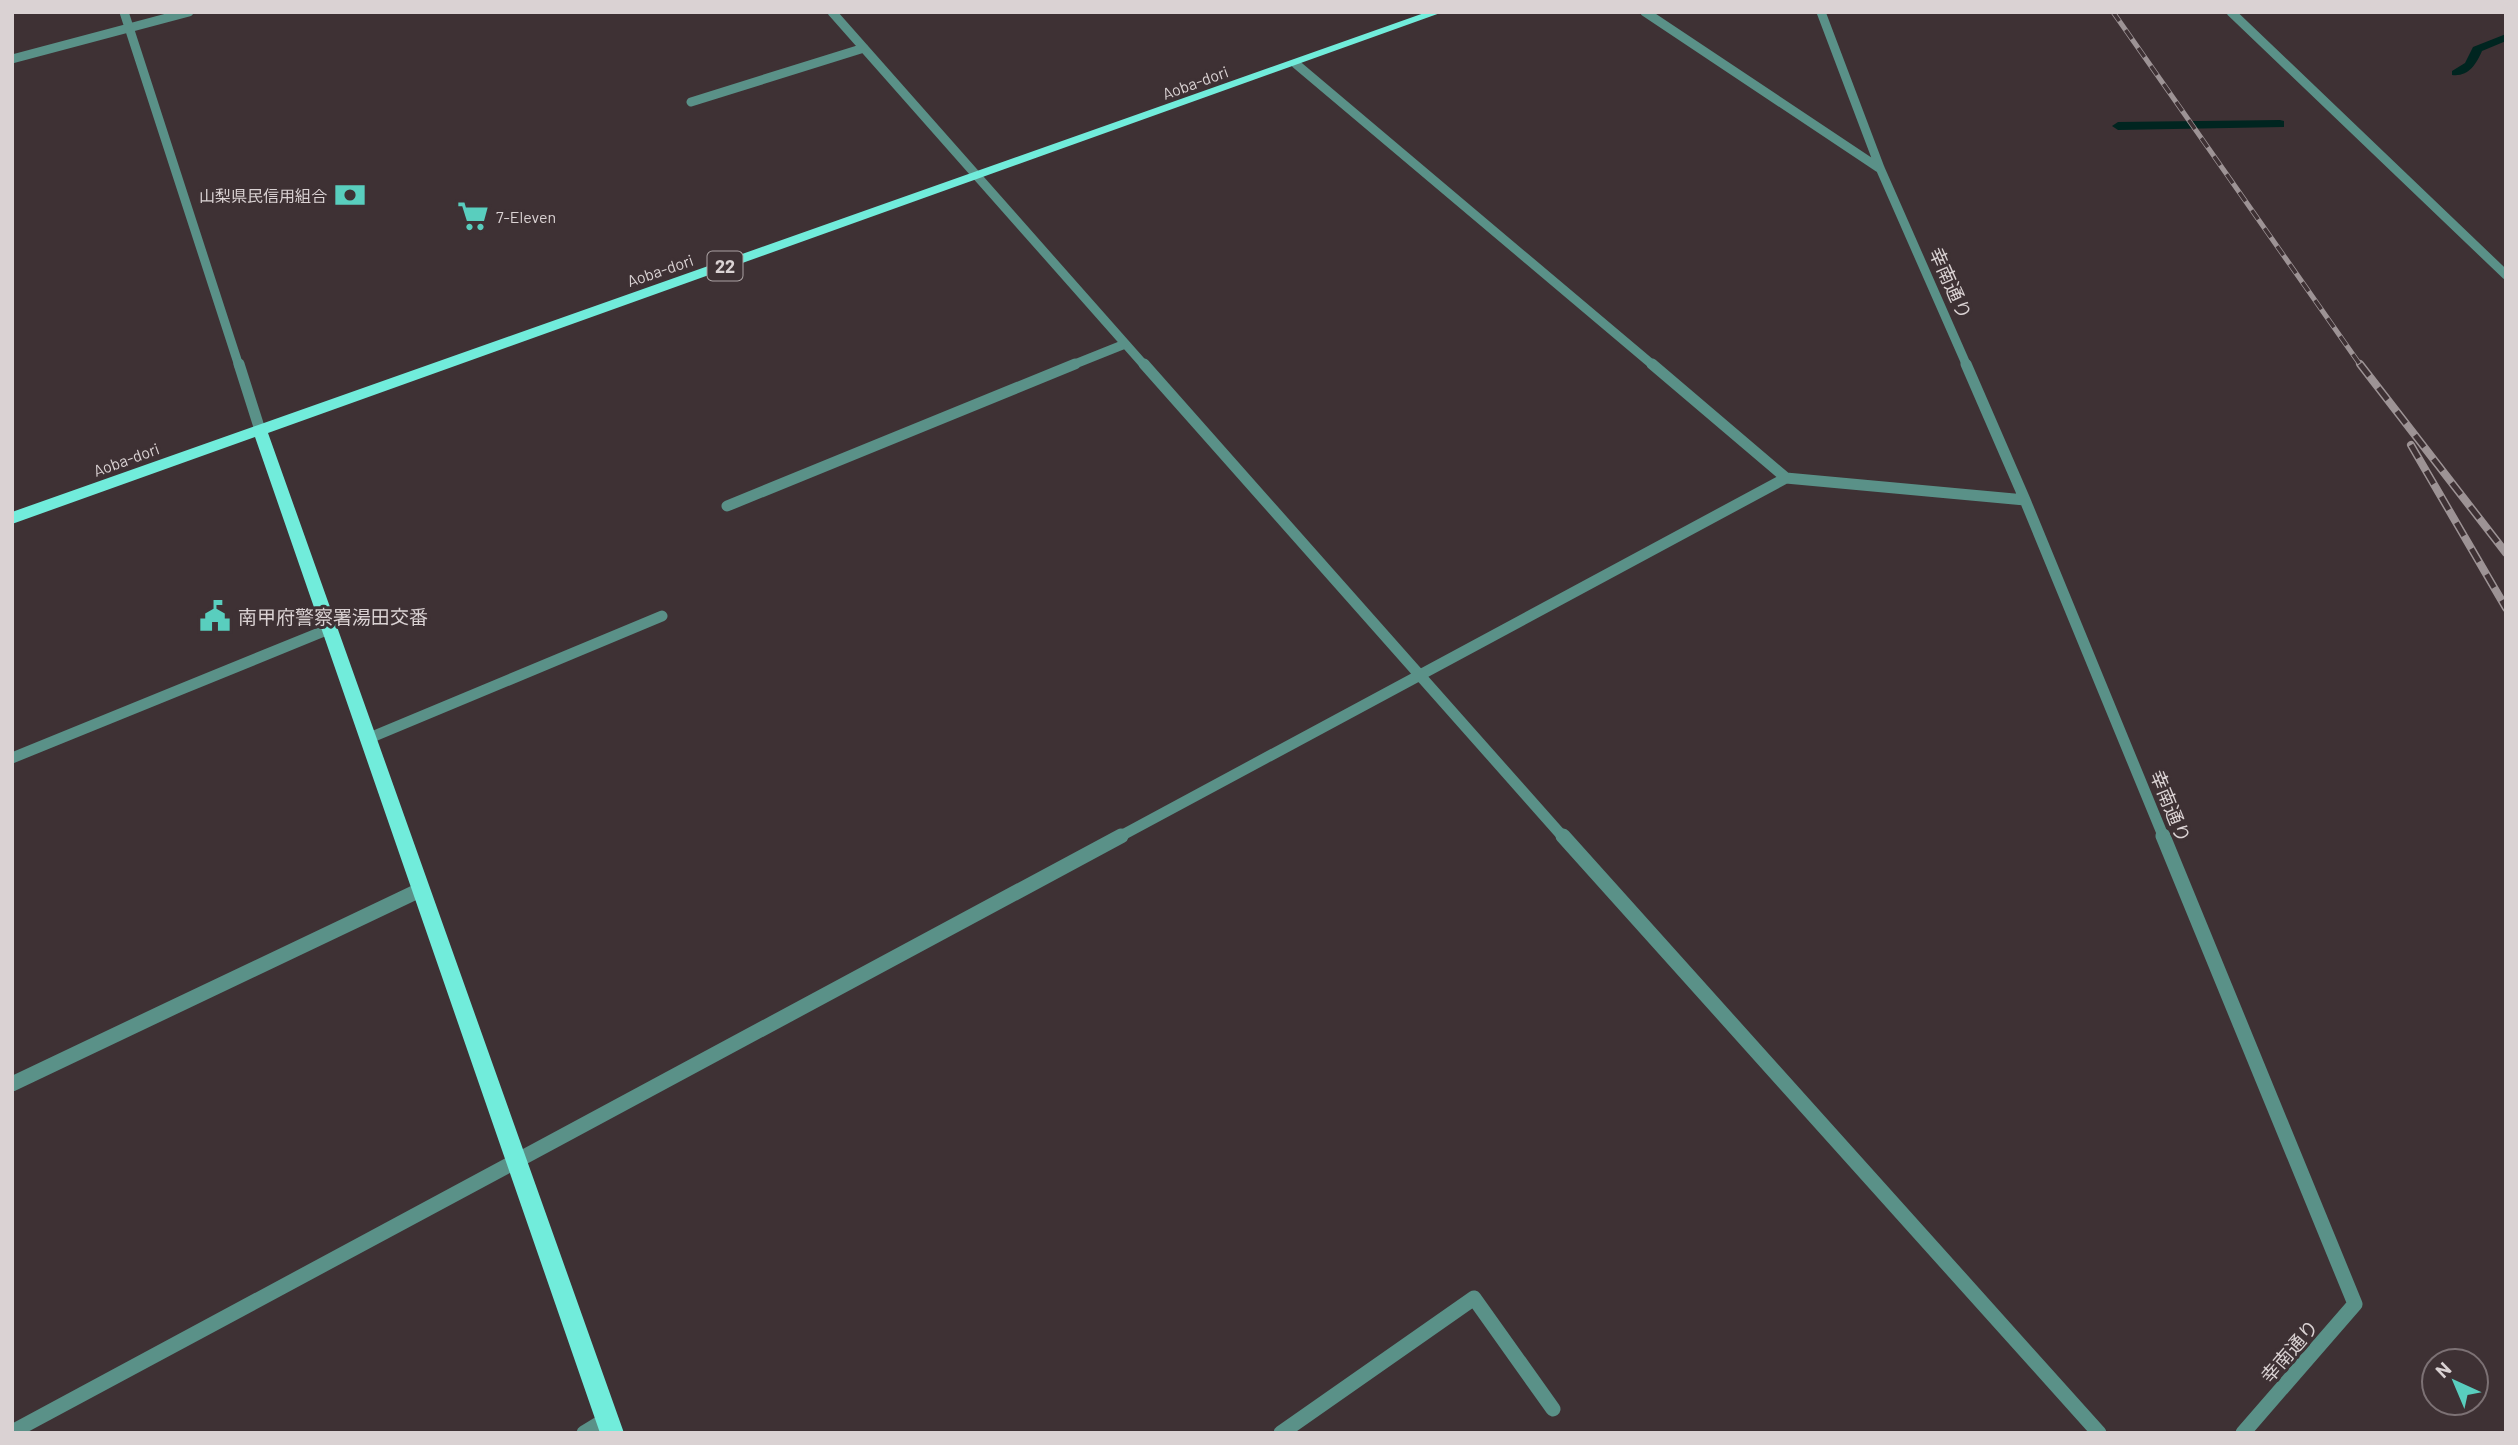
<svg xmlns="http://www.w3.org/2000/svg" width="2518" height="1445" font-family="Barlow,'Noto Sans JP',sans-serif">
  <rect width="100%" height="100%" fill="#3e3134"/>
  <g fill="none" stroke-linecap="round" stroke-linejoin="round">
    <!-- stream -->
    <path fill="#002520" fill-rule="evenodd" d="M2506,34V41L2482,51C2476,65 2468,77 2452,75V71L2465,63L2473,47Z
      M2280,120L2284,121V127L2118,130L2112,126L2118,122Z"/>
    <!-- minor-far2 -->
    <path stroke="#5a9188" stroke-width="9" d="M124,12L239,366
      M832,12L1145,366
      M1645,12L1879,168
      M1821,12L1880,168L1967,366
      M2231,12L2506,275
      M12,59L189,12
      M1296,64L1654,366
      M691,102L864,48
      M1070,366L1125,344"/>
    <!-- minor-far1 -->
    <path stroke="#5a9188" stroke-width="11" d="M239,364L260,430
      M1144,364L1564,838
      M1652,364L1786,478
      M1966,364L2025,500L2164,838
      M727,506L1075,364
      M367,739L662,616
      M12,758L329,629
      M1117,838L1786,478L2025,500"/>
    <!-- minor -->
    <path stroke="#5a9188" stroke-width="15" d="M1563,836L2099,1433
      M2163,836L2355,1304L2243,1433
      M12,1084L420,890
      M12,1432L1121,836
      M584,1433L607,1419
      M1281,1433L1474,1298L1553,1409"/>
    <!-- major -->
    <path fill="#71ecdb" fill-rule="evenodd" d="M1427,12H1443L268,433L624,1433H600L255,437L12,524V512Z"/>
    <defs>
      <path id="rail-far1" d="M2113,12L2361,366"/>
      <path id="rail" d="M2360,364L2506,553
        M2411,445L2506,608"/>
    </defs>
    <!-- rail-far1 casing -->
    <use href="#rail-far1" stroke="#9d9395" stroke-width="5"/>
    <!-- rail casing -->
    <use href="#rail" stroke="#9d9395" stroke-width="8"/>
    <!-- rail-far1 -->
    <use href="#rail-far1" stroke="#3e3134" stroke-width="3.5" stroke-dasharray="11" stroke-linecap="butt"/>
    <!-- rail -->
    <use href="#rail" stroke="#3e3134" stroke-width="5" stroke-dasharray="15" stroke-linecap="butt"/>
  </g>
  <!-- icons -->
  <defs>
    <symbol id="bank-bare" viewBox="-9 -9 18 18"><path d="M-6-4H6V4H-6ZM0-2.3a2.3 2.3 0 1 0 0 4.6a2.3 2.3 0 1 0 0-4.6Z" fill="#59cebe" stroke="#3e3134" stroke-width="2.5" paint-order="stroke"/></symbol>
    <symbol id="supermarket-bare" viewBox="-9 -9 18 18"><path d="M-6-5.5h2.5l.6 2H6L4.5 2H-2.5L-4.4-4H-6ZM-1.5 3.2a1.3 1.3 0 1 0 .1 0ZM3 3.2a1.3 1.3 0 1 0 .1 0Z" fill="#59cebe" stroke="#3e3134" stroke-width="2.5" paint-order="stroke"/></symbol>
    <symbol id="civic-bare" viewBox="-9 -9 18 18"><path d="M-.6-6.5H3V-4.5H.6V-3L4-1V1h2V6H-6V1h2V-1L-.6-3ZM-1.2 2.5V6h2.4V2.5Z" fill="#59cebe" stroke="#3e3134" stroke-width="2.5" paint-order="stroke"/></symbol>
  </defs>
  <g fill-rule="evenodd">
    <use href="#bank-bare" x="328" y="173" width="44" height="44"/>
    <use href="#supermarket-bare" x="451" y="194" width="44" height="44"/>
    <use href="#civic-bare" x="193" y="594" width="44" height="44"/>
  </g>
  <g text-anchor="middle" dominant-baseline="central" stroke-width="6" stroke-linejoin="round" paint-order="stroke">
    <!-- far-street labels -->
    <g font-size="16" fill="#dad2d3" stroke="#3e3134">
      <text transform="translate(1195 82) rotate(-20)">Aoba-dori</text>
      <text transform="translate(660 270) rotate(-19)">Aoba-dori</text>
      <text transform="translate(126 459) rotate(-20)">Aoba-dori</text>
    </g>
    <!-- far-poi labels -->
    <g font-size="16" fill="#dad2d3" stroke="#3e3134" text-anchor="end">
      <text x="327" y="195">山梨県民信用組合</text>
      <text x="496" y="216" text-anchor="start">7-Eleven</text>
    </g>
    <!-- shield labels -->
    <rect fill="#3e3134" stroke="#aba2a3" stroke-width="2" x="707.5" y="251.5" width="35" height="29" rx="5"/>
    <g font-size="18" font-weight="bold" fill="#dad2d3">
      <text x="725" y="266">22</text>
    </g>
    <!-- street labels -->
    <g font-size="19" fill="#dad2d3" stroke="#3e3134">
      <text transform="translate(1951 283) rotate(66)">幸南通り</text>
      <text transform="translate(2171 806) rotate(68)">幸南通り</text>
      <text transform="translate(2289 1351) rotate(-49)">幸南通り</text>
    </g>
    <!-- poi labels -->
    <g font-size="19" fill="#dad2d3" stroke="#3e3134" text-anchor="start">
      <text x="238" y="616">南甲府警察署湯田交番</text>
    </g>
  </g>
  <!-- border -->
  <rect width="2518" height="1445" fill="none" stroke="#dad2d3" stroke-width="28"/>
  <!-- north arrow -->
  <g transform="translate(2455 1382) rotate(316)"><circle r="33" fill="#3e3134" stroke="#7c7174" stroke-width="2"/>
  <path d="M0-5L12 26L0 18L-12 26Z" fill="#59cebe"/>
  <text y="-10" font-size="19" font-weight="bold" text-anchor="middle" fill="#dad2d3">N</text>
  </g>
</svg>
